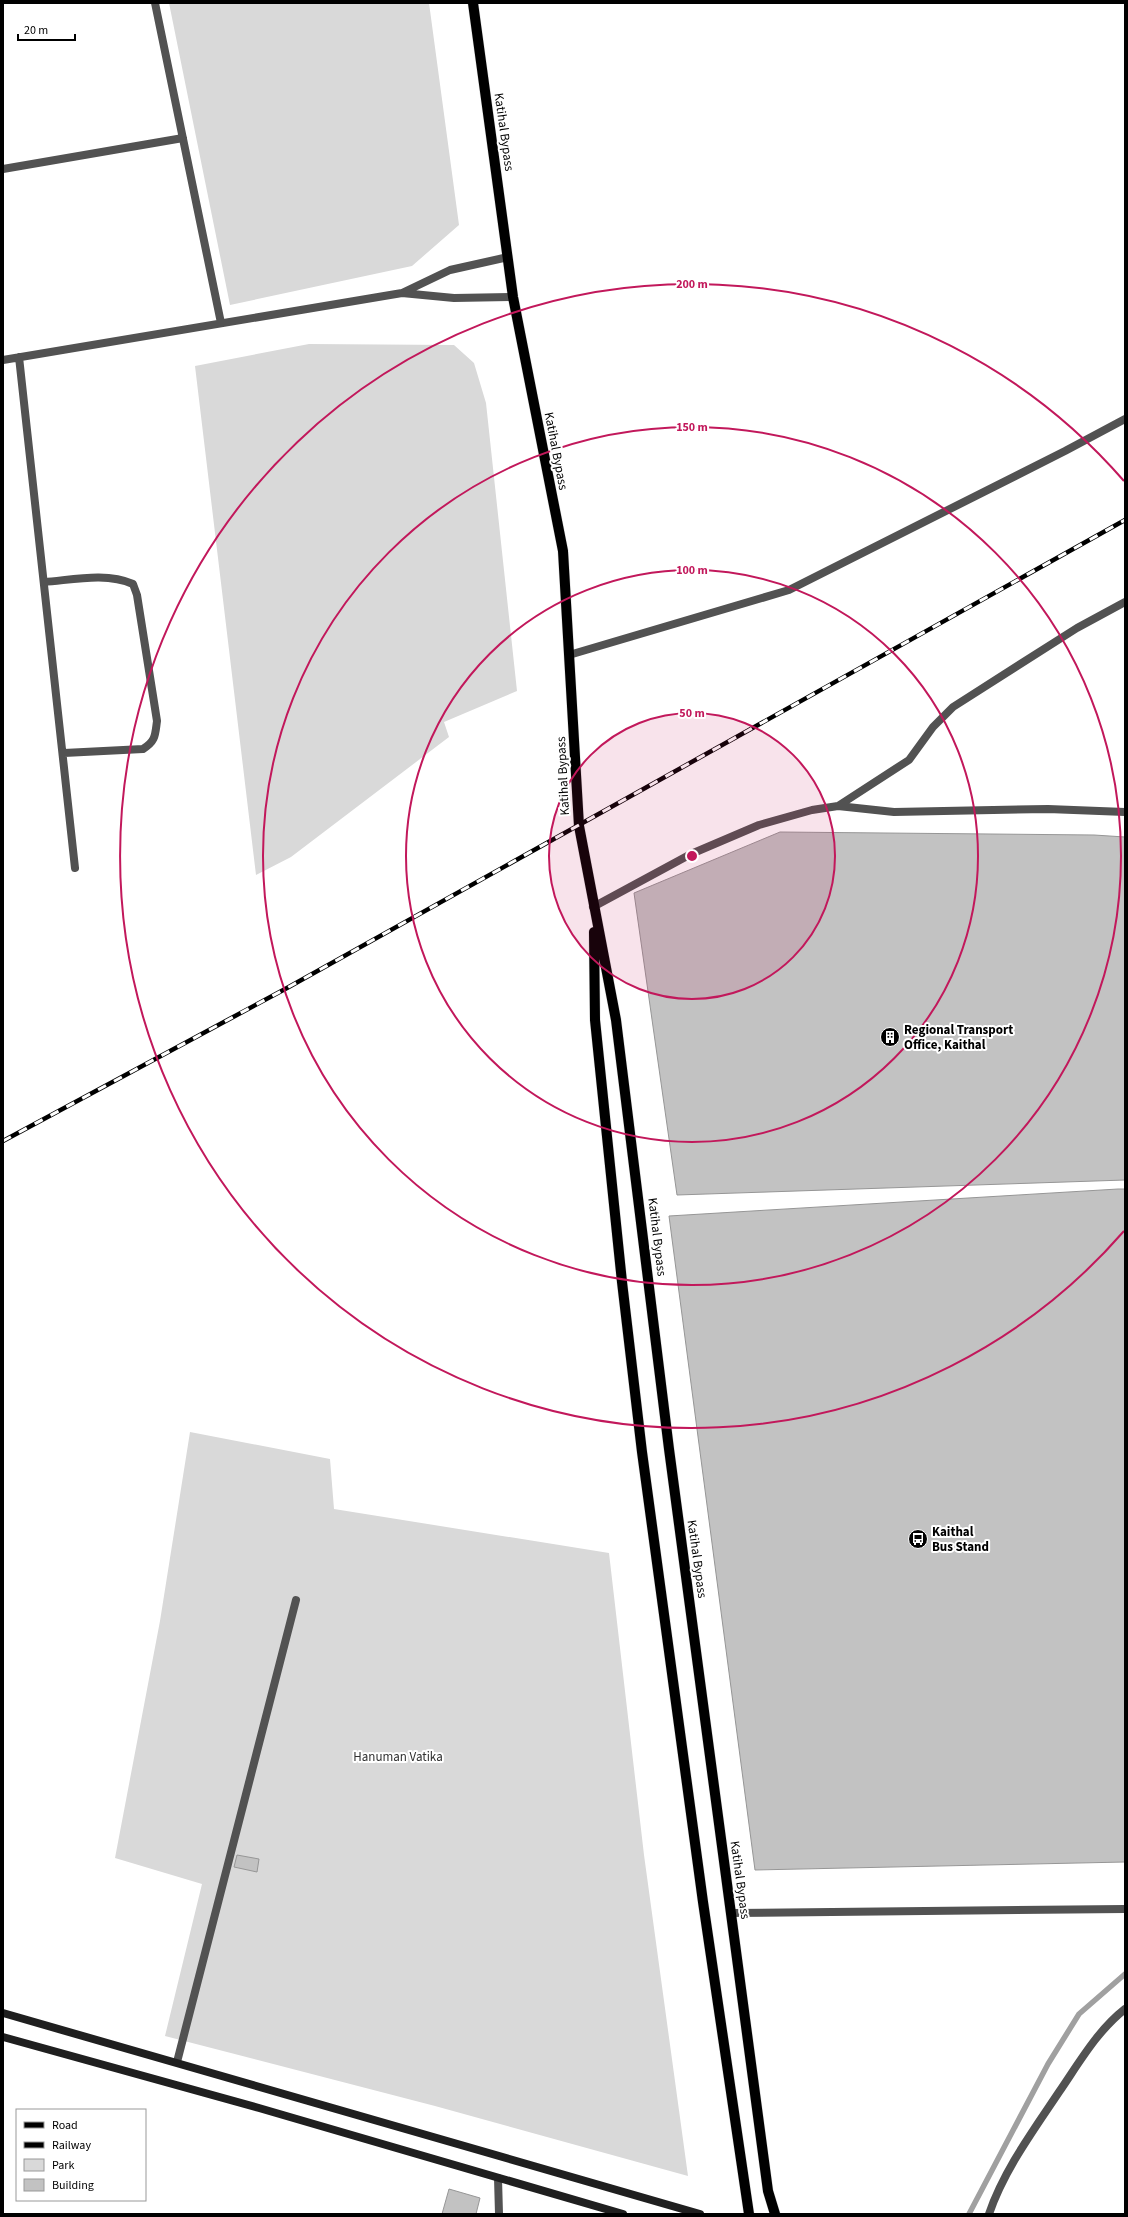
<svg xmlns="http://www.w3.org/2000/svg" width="1128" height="2217" font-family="'Source Sans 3',sans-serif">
  <rect width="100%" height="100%" fill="#fff"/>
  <!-- green -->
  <path fill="#d9d9d9" d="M169,3H429L459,225L412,266L230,305Z
    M309,344L454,345L474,363L486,403L517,691L444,722L449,737L291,857L256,875L195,366Z
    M190,1432L330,1459L334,1509L609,1553L644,1855L688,2176L435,2106L165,2036L202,1884L115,1858L160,1621Z"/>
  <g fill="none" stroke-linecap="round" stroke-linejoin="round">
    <!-- stream -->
    <path stroke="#a0a0a0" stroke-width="5.5" d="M969,2214L1048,2064L1079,2014L1125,1974"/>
  </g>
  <!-- building -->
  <path fill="#c2c2c2" stroke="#969696" d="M780,832L1094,835L1125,837V1180L677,1195L634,893Z
    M1118,1189H1125V1862L755,1870L669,1216Z
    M237,1855L259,1859L257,1872L234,1867Z
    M449,2189L480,2198L476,2214H442Z"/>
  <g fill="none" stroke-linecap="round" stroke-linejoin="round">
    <defs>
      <path id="primary" d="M473,3L513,297L563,551L579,826L616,1020L669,1449L768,2191L775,2214
        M594,932L595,1020L622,1282L642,1452L703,1902L749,2214"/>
    </defs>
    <!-- primary casing -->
    <use href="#primary" stroke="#dbdbdb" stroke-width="11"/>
    <!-- service -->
    <path stroke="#525252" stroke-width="8" d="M177,2062L296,1600"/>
    <!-- minor -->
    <path stroke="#525252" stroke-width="8" d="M155,3L221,323
      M3,169L183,138
      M402,293L450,270L508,257
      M19,357L75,868
      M3,360L402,293L454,298L513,297
      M44,582C72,580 106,572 133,584L137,595L157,721C155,735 156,741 143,749L64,753
      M569,655L789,590L1065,451L1125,419
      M838,806L909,760L933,727L953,707L1077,628L1125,602
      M593,907L691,854L759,825L812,810L838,806L894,812L1048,809L1125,812
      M731,1913L1125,1909
      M498,2178L499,2214
      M989,2214C1004,2170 1033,2131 1059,2092C1079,2063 1097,2031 1125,2009"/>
    <!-- secondary -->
    <path stroke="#1f1f1f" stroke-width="8" d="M3,2013L700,2214
      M3,2037L259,2108L623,2214"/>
    <!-- primary -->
    <use href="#primary" stroke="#000" stroke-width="10"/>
    <defs>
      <path id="rail" d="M3,1141L287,988L1125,520"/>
    </defs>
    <!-- rail casing -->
    <use href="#rail" stroke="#000" stroke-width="4.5"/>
    <!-- rail -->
    <use href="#rail" stroke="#fff" stroke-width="3" stroke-dasharray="9" stroke-linecap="butt"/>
  </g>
  <!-- distance rings -->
  <circle cx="692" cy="856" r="143" fill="#c2185b" fill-opacity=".12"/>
  <g fill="none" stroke="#c2185b" stroke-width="2">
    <circle cx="692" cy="856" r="143"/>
    <circle cx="692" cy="856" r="286"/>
    <circle cx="692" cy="856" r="429"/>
    <path d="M1124 1231A572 572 0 1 1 1124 481"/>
  </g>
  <!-- icons -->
  <defs>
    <symbol id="building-disc" viewBox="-11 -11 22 22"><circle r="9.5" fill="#000" stroke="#fff"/><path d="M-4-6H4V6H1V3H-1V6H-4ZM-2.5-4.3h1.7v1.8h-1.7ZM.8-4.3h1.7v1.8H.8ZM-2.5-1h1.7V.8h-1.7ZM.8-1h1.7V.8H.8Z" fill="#fff"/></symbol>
    <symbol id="bus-disc" viewBox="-11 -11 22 22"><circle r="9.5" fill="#000" stroke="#fff"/><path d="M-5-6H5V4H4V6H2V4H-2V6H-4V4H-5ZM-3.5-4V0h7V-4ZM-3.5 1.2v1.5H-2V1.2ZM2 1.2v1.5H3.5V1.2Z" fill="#fff"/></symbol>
  </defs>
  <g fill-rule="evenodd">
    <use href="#building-disc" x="879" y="1026" width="22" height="22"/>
    <use href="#bus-disc" x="907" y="1528" width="22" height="22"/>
  </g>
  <g text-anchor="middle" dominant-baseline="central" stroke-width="4" stroke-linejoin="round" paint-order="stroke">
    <!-- street labels -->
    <g font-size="13" fill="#000" stroke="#fff">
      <text transform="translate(504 132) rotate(82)">Katihal Bypass</text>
      <text transform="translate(556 451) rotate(79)">Katihal Bypass</text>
      <text transform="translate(563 776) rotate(-93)">Katihal Bypass</text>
      <text transform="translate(657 1237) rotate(83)">Katihal Bypass</text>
      <text transform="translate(697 1559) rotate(82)">Katihal Bypass</text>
      <text transform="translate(740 1880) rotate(82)">Katihal Bypass</text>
    </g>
    <!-- poi labels -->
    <g font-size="13" font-weight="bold" fill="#000" stroke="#fff" text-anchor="start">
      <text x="904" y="1030">Regional Transport<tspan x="904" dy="15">Office, Kaithal</tspan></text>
      <text x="932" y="1532">Kaithal<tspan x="932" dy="15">Bus Stand</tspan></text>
    </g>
    <!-- park labels -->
    <g font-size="13" fill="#303030" stroke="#fff">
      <text x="398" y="1757">Hanuman Vatika</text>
    </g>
  </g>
  <circle cx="692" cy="856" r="6" fill="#c2185b" stroke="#fff" stroke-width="2"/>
  <g font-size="12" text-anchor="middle" font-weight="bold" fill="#c2185b" stroke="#fff" stroke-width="4" stroke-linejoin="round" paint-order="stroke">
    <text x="692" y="288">200 m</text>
    <text x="692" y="431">150 m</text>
    <text x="692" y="574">100 m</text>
    <text x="692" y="717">50 m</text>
  </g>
  <!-- border -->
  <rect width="1128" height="2217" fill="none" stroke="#000000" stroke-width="8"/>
  <!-- legend -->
  <rect x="16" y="2109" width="130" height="92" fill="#ffffff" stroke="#999999"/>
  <rect x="24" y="2122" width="20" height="6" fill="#000000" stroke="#999999"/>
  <text x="52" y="2129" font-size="12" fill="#000000">Road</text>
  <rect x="24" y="2142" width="20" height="6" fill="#000000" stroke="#999999"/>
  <text x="52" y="2149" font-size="12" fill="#000000">Railway</text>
  <rect x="24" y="2159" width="20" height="12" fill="#d9d9d9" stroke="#999999"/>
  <text x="52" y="2169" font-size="12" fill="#000000">Park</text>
  <rect x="24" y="2179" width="20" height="12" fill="#c2c2c2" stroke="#999999"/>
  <text x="52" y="2189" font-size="12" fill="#000000">Building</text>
  <!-- scale -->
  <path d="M18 34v6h57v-6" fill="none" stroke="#000000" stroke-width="2"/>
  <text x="24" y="34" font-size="12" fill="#000000" stroke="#ffffff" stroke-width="3" paint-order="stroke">20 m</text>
</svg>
